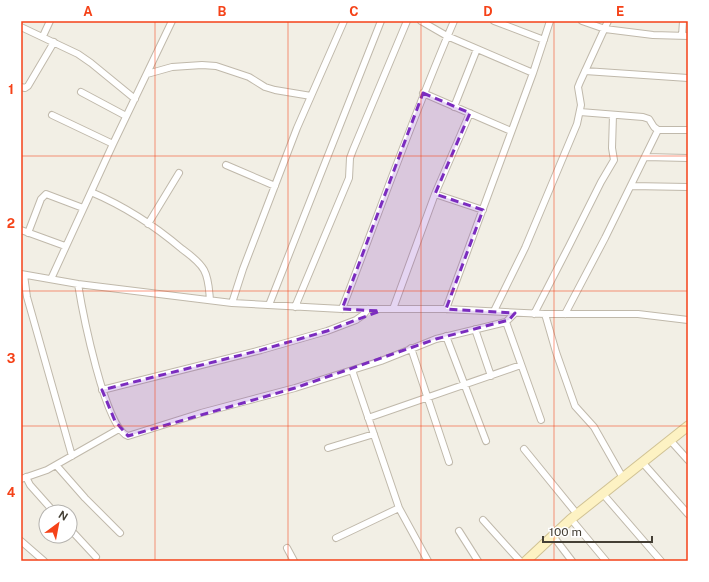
<svg xmlns="http://www.w3.org/2000/svg" width="709" height="582" font-family="'Public Sans',sans-serif">
  <rect width="100%" height="100%" fill="#f2efe5"/>
  <g fill="none" stroke-linecap="round" stroke-linejoin="round">
    <defs>
      <path id="street" d="M421,21L447,36L533,73
        M494,21L544,40
        M582,21L605,29L653,35L688,36
        M21,27L78,54L91,63L135,99
        M43,36L50,21
        M682,36L683,21
        M585,71L688,78
        M147,74L172,67L202,65L216,66L249,77L265,87L275,90L311,96
        M21,87L25,88L28,86L54,42
        M81,92L126,116
        M423,93L511,131
        M454,107L477,49
        M580,112L643,117L649,119L654,127L658,130H688
        M52,115L113,144
        M645,157L688,158
        M226,165L275,186
        M631,186L688,187
        M91,192C124,206 155,226 182,249C190,255 199,261 204,270C209,279 209,290 210,300
        M435,194L483,210
        M148,224L179,173
        M21,230L65,246
        M28,233L41,199L46,194L83,208
        M21,274L78,284L232,303L342,309H446L545,314H638L688,320
        M24,275L27,297L72,456
        M51,279L113,144L172,21
        M78,284C82,309 105,429 128,436L201,413L295,388L381,361L436,339L506,322L515,313
        M232,303L243,269L297,128L344,21
        M269,305L381,21
        M295,307L349,178L350,158L353,150L407,21
        M342,309C379,213 413,116 454,21
        M393,309L435,194L470,113
        M446,309L533,73L550,21
        M494,311L525,248L577,124L581,105L578,87L580,82L608,21
        M534,314L569,246L601,182L614,160L612,148L613,115
        M545,314L556,352L575,406L594,427L623,478
        M565,314L605,238L658,130
        M506,322L541,420
        M475,329L491,376
        M446,336L486,441
        M411,348L449,462
        M352,370L399,508L428,561
        M102,390L261,350L327,331L356,320L363,315L368,309
        M368,418L521,365
        M670,440L688,460
        M328,448L374,434
        M524,449L577,514
        M642,462L688,514
        M56,465L85,498L120,533
        M26,477L30,485L54,512
        M21,479L47,470L119,429
        M603,494L661,561
        M571,519L606,561
        M483,520L520,561
        M70,529L96,557
        M459,531L478,561
        M553,536L572,561
        M336,538L399,508
        M21,541L44,561
        M287,548L294,561"/>
      <path id="secondary" d="M526,561L571,519L688,426"/>
    </defs>
    <!-- street casing -->
    <use href="#street" stroke="#c0b9ab" stroke-width="8"/>
    <!-- secondary casing -->
    <use href="#secondary" stroke="#d1c395" stroke-width="11"/>
    <!-- street -->
    <use href="#street" stroke="#fff" stroke-width="6"/>
    <!-- secondary -->
    <use href="#secondary" stroke="#fdf2c3" stroke-width="9"/>
  </g>
  <!-- marked area -->
  <path fill="#7b2cbf" fill-opacity="0.2" stroke="#7b2cbf" stroke-width="3" stroke-dasharray="8 5" stroke-linejoin="round" d="M423,93L470,113L435,194L483,210L446,309L515,313L509,320L436,339L295,388L128,436L115,421L102,390L261,350L327,331L380,311L342,309Z"/>
  <!-- grid -->
  <path fill="none" stroke="#f54218" stroke-width="1" stroke-opacity="0.55" d="M155,21V561M288,21V561M421,21V561M554,21V561M21,156H688M21,291H688M21,426H688"/>
  <!-- border -->
  <rect width="709" height="582" fill="none" stroke="#ffffff" stroke-width="44"/>
  <!-- north arrow -->
  <g transform="translate(58 524) rotate(32)"><circle r="19" fill="#ffffff" stroke="#b4b2ae"/>
  <path d="M0-3L7 15L0 10L-7 15Z" fill="#f54218"/>
  <text y="-6" font-size="11" font-weight="bold" text-anchor="middle" fill="#443f35">N</text>
  </g>
  <!-- scale -->
  <path d="M543 536v6h109v-6" fill="none" stroke="#443f35" stroke-width="2"/>
  <text x="549" y="536" font-size="12" fill="#443f35" stroke="#ffffff" stroke-width="3" paint-order="stroke">100 m</text>
  <rect x="22" y="22" width="665" height="538" fill="none" stroke="#f54218" stroke-width="1.5"/>
  <g font-size="13" text-anchor="middle" font-weight="bold" fill="#f54218">
    <text x="88" y="16">A</text>
    <text x="222" y="16">B</text>
    <text x="354" y="16">C</text>
    <text x="488" y="16">D</text>
    <text x="620" y="16">E</text>
    <text x="11" y="94">1</text>
    <text x="11" y="228">2</text>
    <text x="11" y="363">3</text>
    <text x="11" y="497">4</text>
  </g>
</svg>
